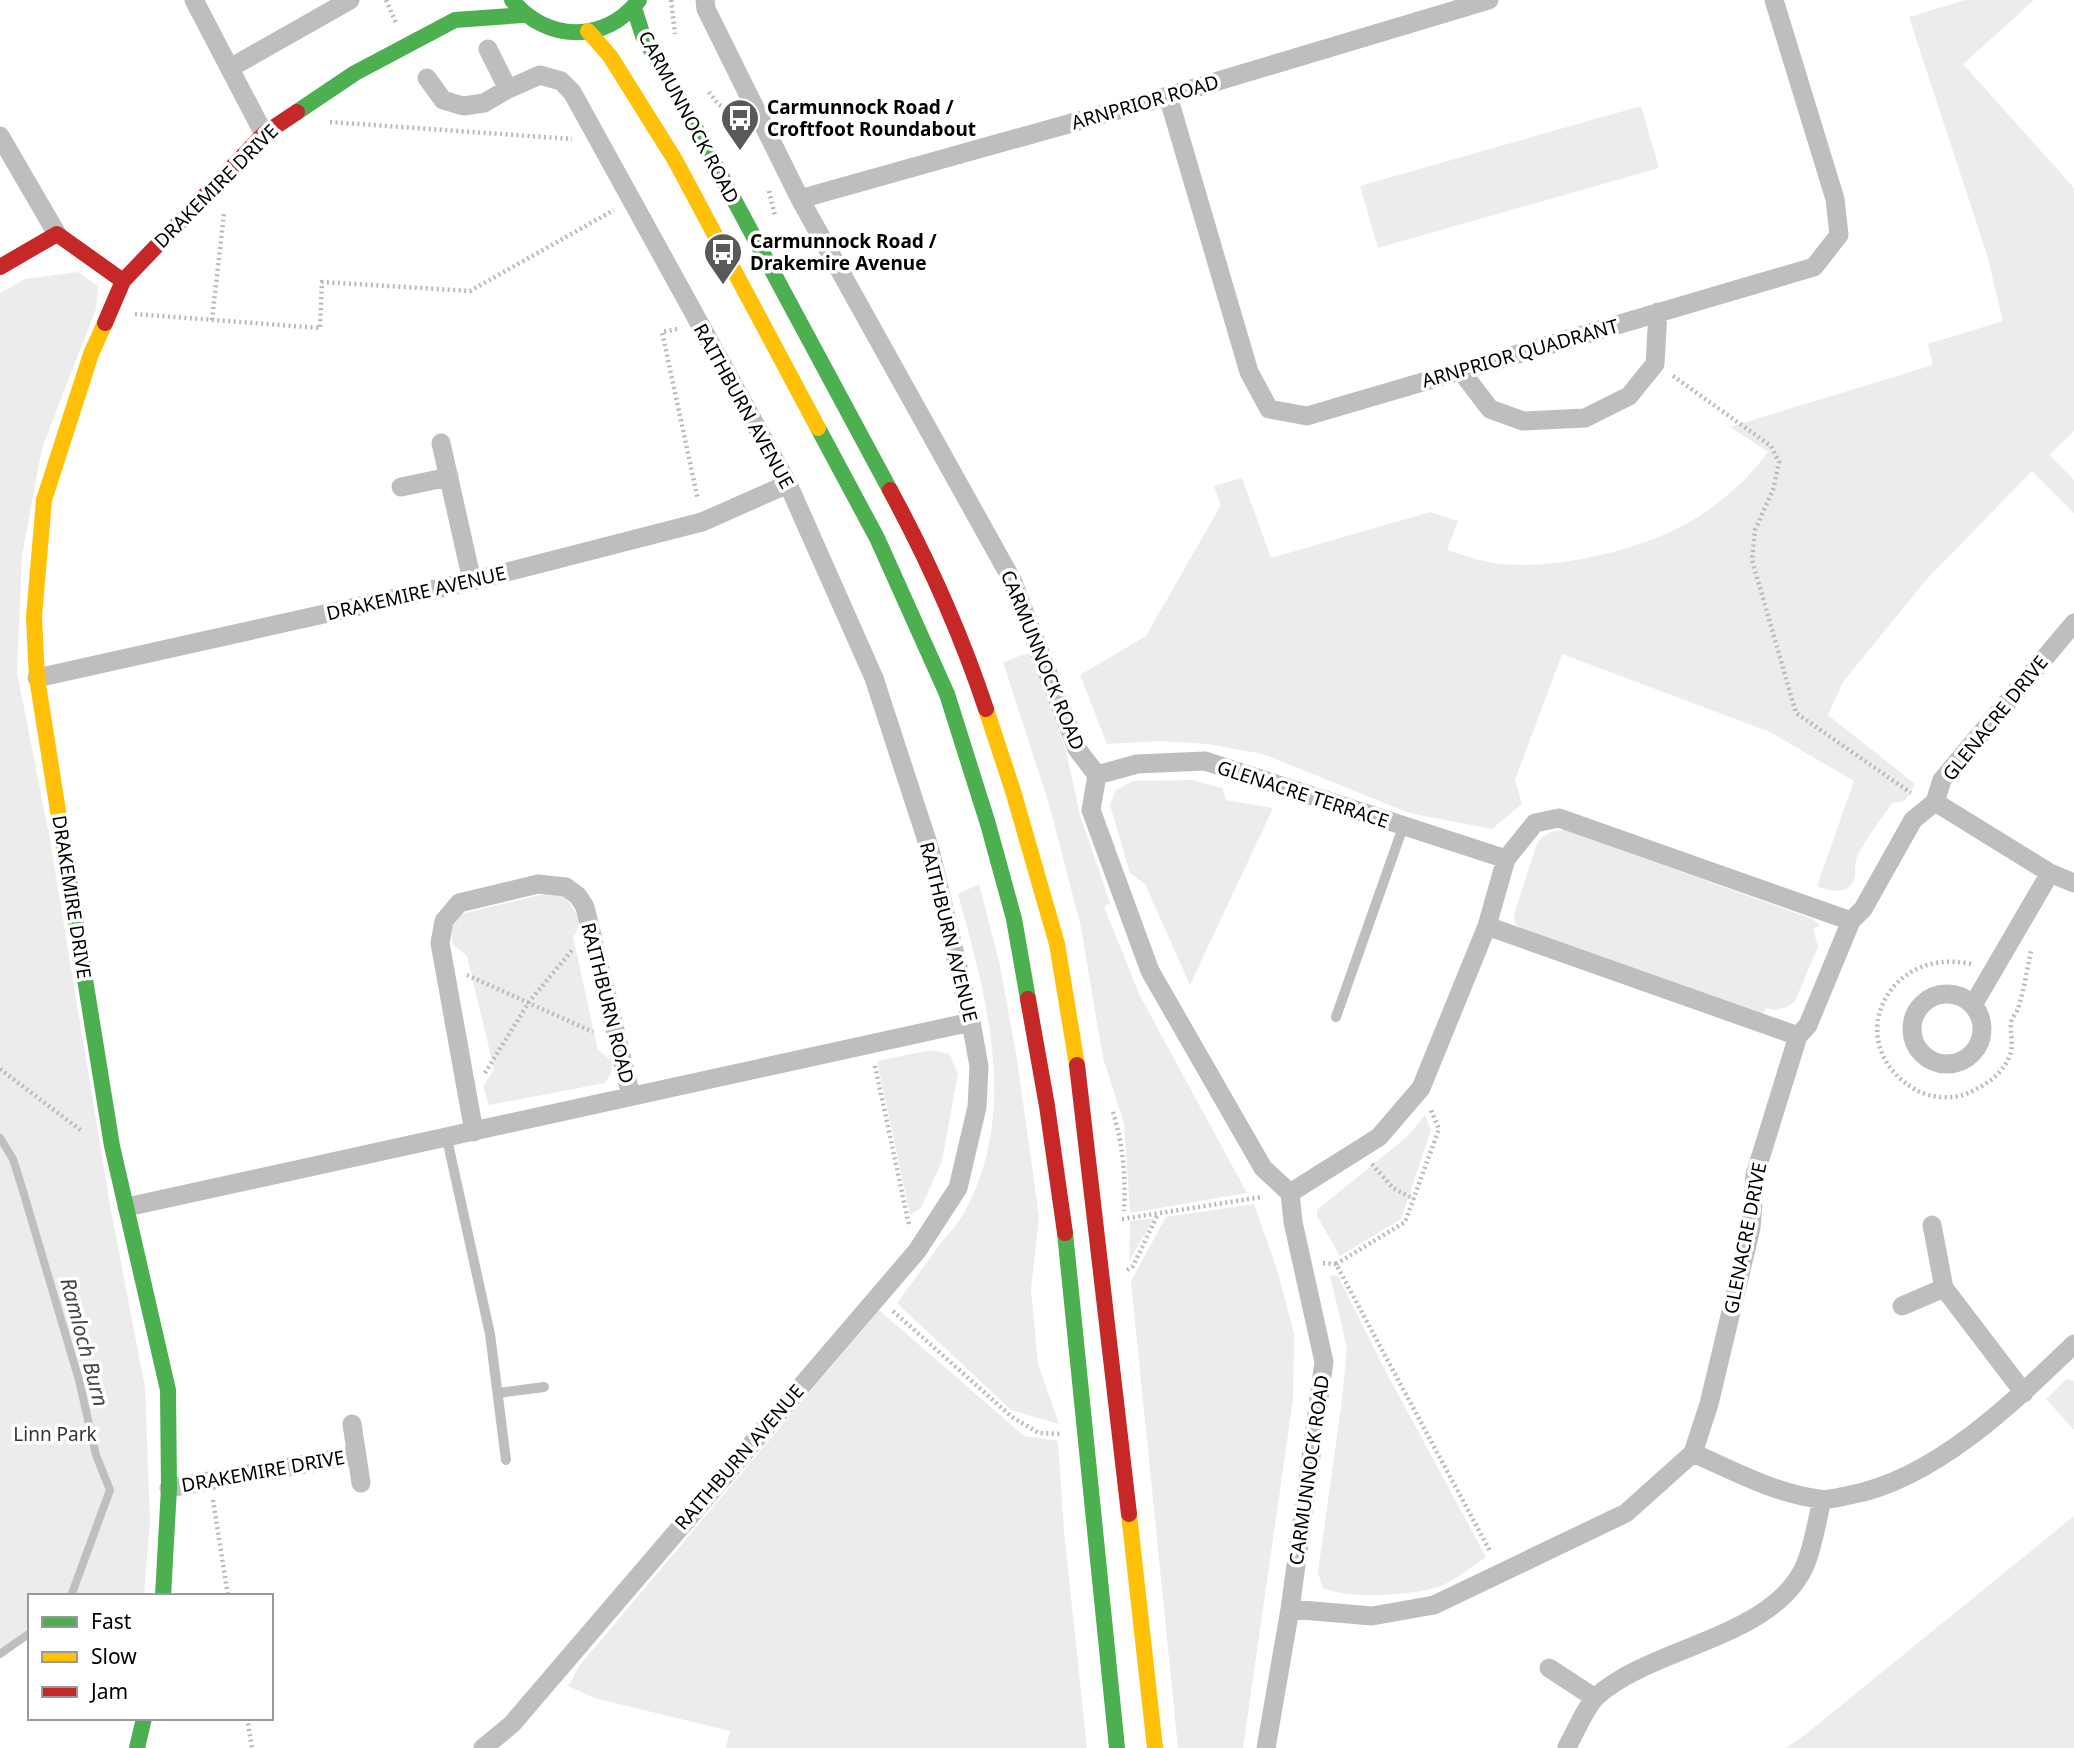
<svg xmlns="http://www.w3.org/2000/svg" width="2074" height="1748" font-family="'Noto Sans',sans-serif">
  <rect width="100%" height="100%" fill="#fff"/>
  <!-- green -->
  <path fill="#ececec" d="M1965,0H2034L1963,64L2074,188V431L2049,455L2074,480V513L2032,471L1926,580L1843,682L1828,715L1915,784L1905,801L1892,803C1884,815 1858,849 1856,861C1854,870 1858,879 1849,887C1840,894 1826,890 1817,886L1854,781L1770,732L1562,654L1515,780L1522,804L1492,829L1409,813L1263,754L1207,744L1159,741L1107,744L1080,675L1146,636L1221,505L1214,486L1242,478L1271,558L1430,512L1458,521L1447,550C1460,554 1474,559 1488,562C1543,573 1635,552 1684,525C1717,507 1746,482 1768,452L1730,427L1933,365L1928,344L2003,321L1987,255L1909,17Z
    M1641,106L1659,168L1378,248L1360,186Z
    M78,272L98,286L96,309L42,448L22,556L17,672L50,840L110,1205L145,1388L150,1521L144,1596H30V1633L0,1654V293L25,279Z
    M1031,652L1066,751L1080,815L1110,903L1104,907L1140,996L1247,1193L1130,1213L1124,1123L1103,1058L1081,927L1049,804L1003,662Z
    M1192,780L1222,788L1226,800L1273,808L1190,985L1145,884L1130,873L1110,805L1116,790L1133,781Z
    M1565,830L1813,919L1820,926L1813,929L1818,947L1795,1001L1787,1007L1775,1010L1766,1008L1763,1015L1524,931L1515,923L1514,915L1536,846C1543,833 1551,831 1565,830Z
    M979,884L1000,966L1017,1059L1039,1217L1031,1289L1038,1364L1059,1424L1011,1410L897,1303C913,1282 928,1260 944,1239C952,1230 961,1220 966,1209C1019,1110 986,995 958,894Z
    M549,893L564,896L582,921L573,937L598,1050L612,1061L611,1073L605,1083L489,1105L483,1086L494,1069L467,956L453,945L451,929L461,914Z
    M931,1050L949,1054L958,1073L942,1161L921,1208L910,1215L877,1061Z
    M1425,1115L1431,1130L1401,1219L1340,1256L1317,1216V1210L1408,1136Z
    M1254,1204L1278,1273L1294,1334L1293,1399L1243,1748H1178L1131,1281L1166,1217Z
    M1154,1218L1129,1262L1130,1221Z
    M1330,1275L1338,1276L1385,1370L1486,1557C1471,1567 1455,1581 1438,1587C1411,1596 1349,1599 1323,1588L1318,1573L1341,1407L1347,1349Z
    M879,1310L1024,1436L1058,1441L1064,1531L1087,1748H726L730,1731L594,1698L568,1686L580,1665Z
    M2066,1379L2074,1381V1430L2046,1399Z
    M2074,1516V1748H1786L1806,1734Z"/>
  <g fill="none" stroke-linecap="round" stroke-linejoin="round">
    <!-- stream -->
    <path stroke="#bfbfbf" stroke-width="8" d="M0,1138L13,1159L23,1191L79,1380L96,1455L110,1490L71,1596
      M0,1654L30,1633"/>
    <!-- path -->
    <path stroke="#b9b9b9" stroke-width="4.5" stroke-dasharray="2 3.5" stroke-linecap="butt" d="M386,0L396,23
      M671,0L675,34
      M709,92L718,104L733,114
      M330,122L572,139
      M769,191L775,216
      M135,314L320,328L322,282L470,291L614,210
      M212,320L224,213
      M677,329L662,332L698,500
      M1673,376L1771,446L1779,462L1773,490L1755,530L1752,560L1796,713L1911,793
      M1971,964C1887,945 1839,1045 1916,1090C1931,1098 1953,1100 1968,1093C1986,1085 2003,1074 2010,1055C2014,1044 2010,1034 2011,1023C2012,1018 2016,1013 2018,1009C2024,990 2027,970 2031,951
      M467,975L593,1032
      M875,1066L909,1225
      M0,1069L83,1132
      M485,1073L529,1002L573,949
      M1113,1112C1123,1145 1126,1177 1124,1211
      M1372,1164L1393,1188L1414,1199
      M1122,1219L1262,1197
      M1323,1263L1336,1264L1491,1553
      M1336,1264L1405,1222L1439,1129L1430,1108
      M1127,1270L1133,1266L1158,1214
      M893,1311L1012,1417L1039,1433L1060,1434
      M213,1500L228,1596
      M247,1718L252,1748"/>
    <!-- lane -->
    <path stroke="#bebebe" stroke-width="10" d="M1336,1017L1403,827
      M447,1139L490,1334L506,1460
      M498,1393L544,1387"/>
    <!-- street -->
    <path stroke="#bebebe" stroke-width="19" d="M194,0L264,134
      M705,0L706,9L800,199L1012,580L1077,749L1097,775L1091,810L1150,971L1263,1168L1290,1193L1293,1222L1324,1362L1290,1609L1266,1748
      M488,49L508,89
      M230,68L350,0
      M427,78L443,100L463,106L484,103L508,89L540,75L561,81L572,92L788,484L874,678L930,850L971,1022L979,1066L977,1107L958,1188L917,1251L512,1724L483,1748
      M1168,96L1249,372L1269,409L1307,416L1814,267L1839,235L1835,199L1774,0
      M0,136L57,234
      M800,199L1168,96L1489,0
      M1461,371L1490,409L1523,421L1585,418L1629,396L1655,364L1658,312
      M441,443L472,581
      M401,487L449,477
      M37,678L472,581L702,522L788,484
      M1097,775L1137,764L1205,761L1506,859
      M1935,802L2050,873L2074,883
      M1912 1029a35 35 0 1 1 70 0a35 35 0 1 1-70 0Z
      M1973,1005L2050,873
      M1798,1036L1487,926L1506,859L1535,823L1559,818L1851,921
      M474,1132L440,943L444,921L459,903L538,884L566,887L578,896L585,907L631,1096
      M1290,1193L1379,1137L1421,1088L1487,926
      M127,1207C409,1147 690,1083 971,1022
      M1932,1225L1944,1288L2024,1393
      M1902,1306L1944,1288
      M352,1424L361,1483
      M1693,1453C1734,1471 1774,1493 1819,1499C1828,1501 1840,1497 1850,1495C1935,1479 2014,1402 2074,1344
      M169,1488L357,1455
      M1290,1609L1372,1616L1434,1605L1626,1513L1693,1453L1709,1404L1751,1228L1755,1175L1798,1036L1808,1025L1851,921L1863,909L1913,820L1935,802L1942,780L2074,623
      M1549,1668L1595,1698
      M1567,1747C1575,1733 1586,1706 1597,1696C1654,1645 1776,1638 1806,1563C1814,1543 1817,1520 1822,1500"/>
    <!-- fast -->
    <path stroke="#4caf50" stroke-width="16" d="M512,0C546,42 605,44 639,0
      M634,8L643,36L683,105L890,490
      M297,112L355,73L455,20L523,15
      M818,428L877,538L947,694L988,824L1014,919L1028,999
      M68,874L112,1146L168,1390L169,1488L163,1596
      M1065,1233L1117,1748
      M137,1748L144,1718"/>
    <!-- slow -->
    <path stroke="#ffc107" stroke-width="16" d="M588,31L610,56L675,160L818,428
      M986,709L1013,791L1057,944L1077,1065
      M68,874L37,678L34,617L44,500L91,354L105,323
      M1129,1514L1155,1748"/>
    <!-- jam -->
    <path stroke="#c62828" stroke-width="16" d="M0,267L57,234L123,281
      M105,323L123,281L264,134L297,112
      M890,490C928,560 961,634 986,709
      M1028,999L1047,1106L1065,1233
      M1077,1065L1129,1514"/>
  </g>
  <!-- icons -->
  <defs>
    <symbol id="bus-pin" viewBox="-11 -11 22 30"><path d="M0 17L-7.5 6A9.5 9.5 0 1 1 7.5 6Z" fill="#595959" stroke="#fff"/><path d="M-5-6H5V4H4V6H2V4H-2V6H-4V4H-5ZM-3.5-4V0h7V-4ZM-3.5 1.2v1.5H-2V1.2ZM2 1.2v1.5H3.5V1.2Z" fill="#fff"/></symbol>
  </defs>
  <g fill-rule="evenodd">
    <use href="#bus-pin" x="718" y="96" width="44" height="60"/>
    <use href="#bus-pin" x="701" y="230" width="44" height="60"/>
  </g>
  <g text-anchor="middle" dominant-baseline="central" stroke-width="7" stroke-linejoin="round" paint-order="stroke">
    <!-- street labels -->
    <g font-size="19" fill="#000" stroke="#fff">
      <text transform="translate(1145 102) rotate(-16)">ARNPRIOR ROAD</text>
      <text transform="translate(689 117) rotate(62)">CARMUNNOCK ROAD</text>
      <text transform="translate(216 186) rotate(-45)">DRAKEMIRE DRIVE</text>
      <text transform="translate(1520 353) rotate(-16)">ARNPRIOR QUADRANT</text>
      <text transform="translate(744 406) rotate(61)">RAITHBURN AVENUE</text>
      <text transform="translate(416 593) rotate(-13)">DRAKEMIRE AVENUE</text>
      <text transform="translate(1043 660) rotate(68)">CARMUNNOCK ROAD</text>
      <text transform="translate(1995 718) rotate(-51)">GLENACRE DRIVE</text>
      <text transform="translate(1303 794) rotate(18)">GLENACRE TERRACE</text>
      <text transform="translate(72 897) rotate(81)">DRAKEMIRE DRIVE</text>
      <text transform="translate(949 932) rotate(76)">RAITHBURN AVENUE</text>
      <text transform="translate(608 1003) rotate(76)">RAITHBURN ROAD</text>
      <text transform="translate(1745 1238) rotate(-79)">GLENACRE DRIVE</text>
      <text transform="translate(739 1457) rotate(-49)">RAITHBURN AVENUE</text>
      <text transform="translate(1309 1470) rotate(-82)">CARMUNNOCK ROAD</text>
      <text transform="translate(263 1471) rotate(-10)">DRAKEMIRE DRIVE</text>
    </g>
    <!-- poi labels -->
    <g font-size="19" font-weight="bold" fill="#000" stroke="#fff" text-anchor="start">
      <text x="767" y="107">Carmunnock Road /<tspan x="767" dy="22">Croftfoot Roundabout</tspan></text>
      <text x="750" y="241">Carmunnock Road /<tspan x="750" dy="22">Drakemire Avenue</tspan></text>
    </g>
    <!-- park labels -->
    <g font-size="19" fill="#333" stroke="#fff">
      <text x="55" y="1434">Linn Park</text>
    </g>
    <!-- water labels -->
    <g font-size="21" font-style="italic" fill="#444" stroke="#fff">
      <text transform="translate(85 1342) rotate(75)">Ramloch Burn</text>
    </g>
  </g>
  <!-- legend -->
  <rect x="28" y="1594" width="245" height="126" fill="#ffffff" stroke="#999999" stroke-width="2"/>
  <rect x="42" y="1617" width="35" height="10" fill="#4caf50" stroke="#999999" stroke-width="2"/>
  <text x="91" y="1629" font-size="21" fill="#000000">Fast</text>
  <rect x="42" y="1652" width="35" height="10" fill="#ffc107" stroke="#999999" stroke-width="2"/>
  <text x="91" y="1664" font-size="21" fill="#000000">Slow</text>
  <rect x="42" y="1687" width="35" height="10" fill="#c62828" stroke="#999999" stroke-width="2"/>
  <text x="91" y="1699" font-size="21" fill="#000000">Jam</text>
</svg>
